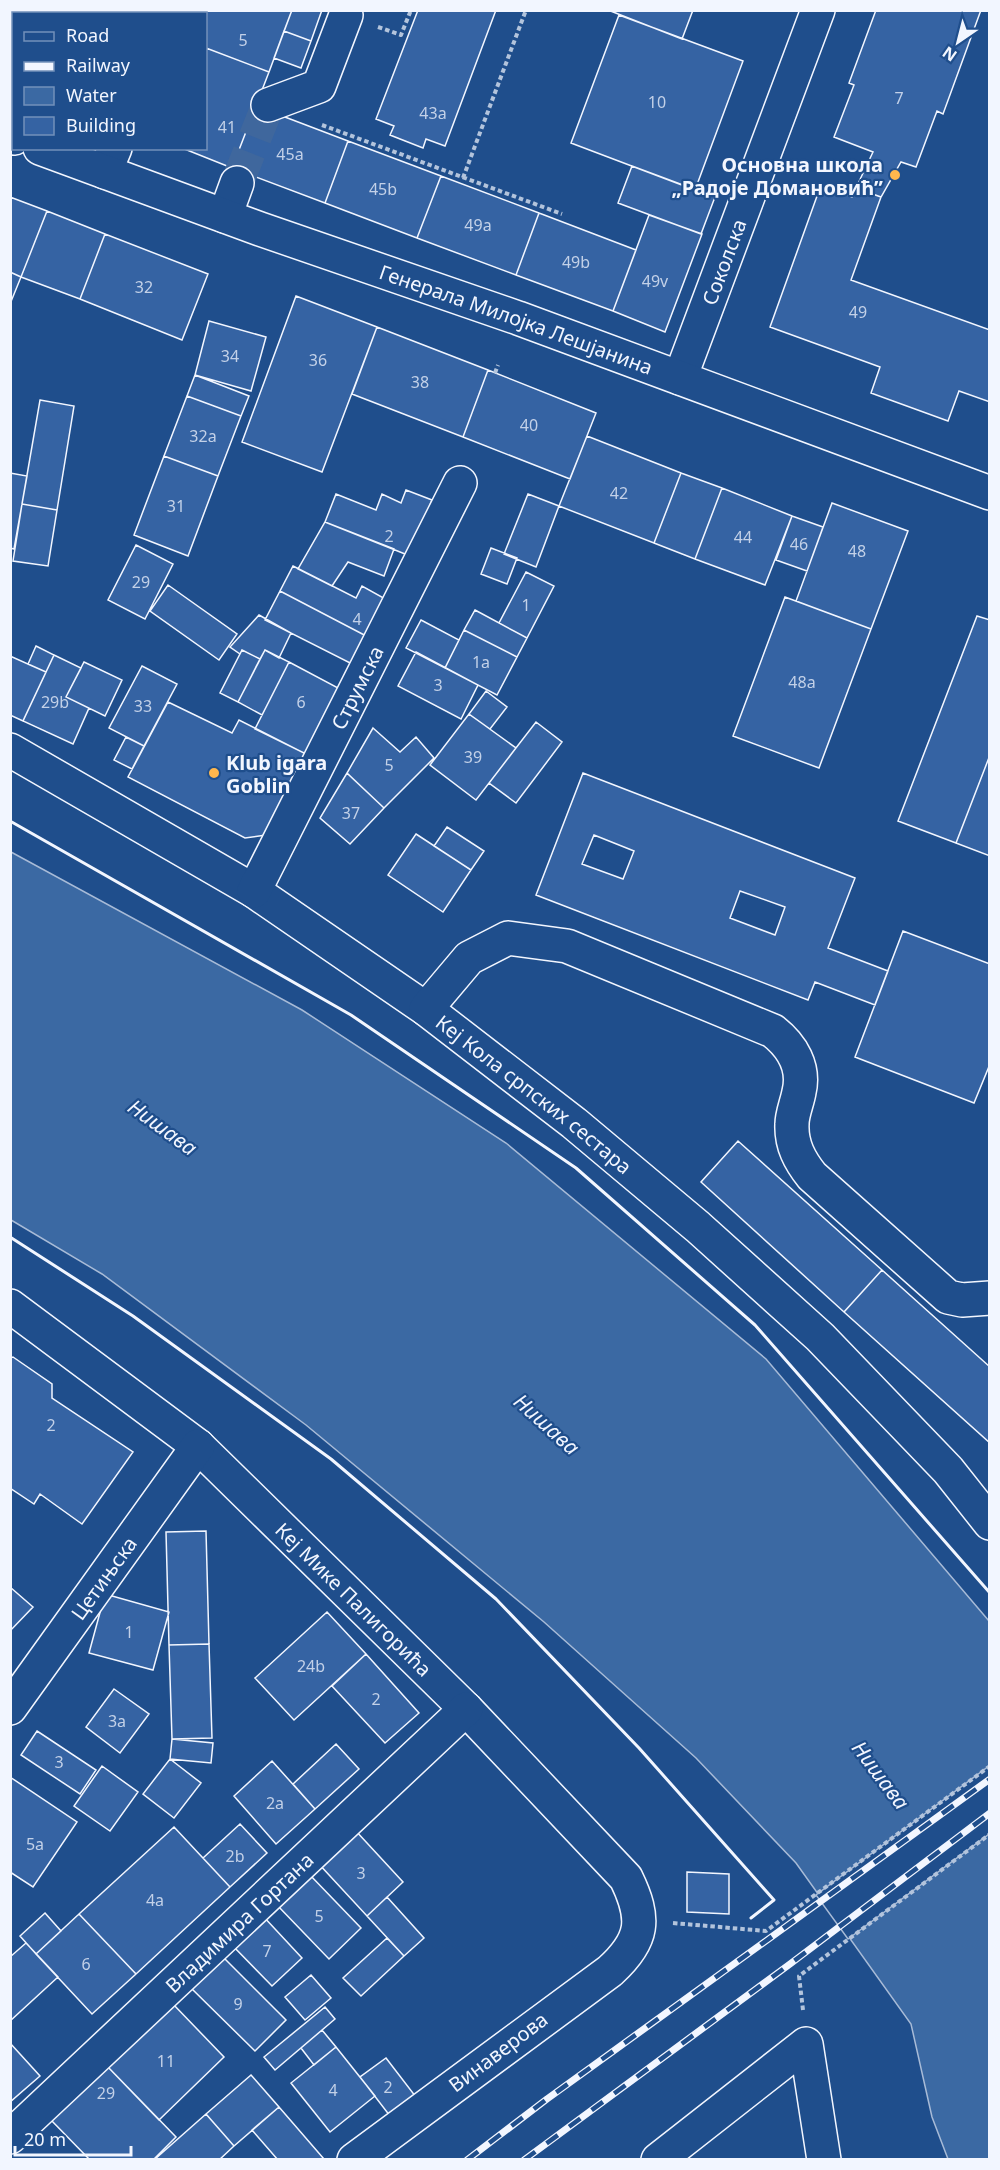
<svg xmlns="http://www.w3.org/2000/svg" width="1000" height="2170" font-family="'Noto Sans',sans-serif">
  <rect width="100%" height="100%" fill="#1f4e8c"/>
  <!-- water -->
  <path fill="#3b69a3" stroke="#a8bbd7" stroke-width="1.5" d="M11,852L302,1010L506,1143L766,1359L989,1621V2159H948L932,2117L911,2024L796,1863L696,1758L544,1622L306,1425L102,1274L11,1220Z"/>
  <!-- pier -->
  <path fill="#1f4e8c" stroke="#a8bbd7" stroke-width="1.5" d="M989,1766V1834L848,1939L816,1895Z"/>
  <!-- building -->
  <path fill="#3563a3" stroke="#f2f6ff" stroke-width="1.5" fill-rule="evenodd" d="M44,10H104L103,14H43Z
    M180,10H292L269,72L206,48V14H179Z
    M292,10H322L311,41L284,31Z
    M418,10H496L445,146L426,139L423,148L390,135L394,126L376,119Z
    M608,10H693L682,39Z
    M876,10H981L943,114L937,111L916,167L901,162L881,197L856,188L873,152L834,137L854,85L849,83Z
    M619,15L743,61L695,190L571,143Z
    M284,31L311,41L301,68L274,58Z
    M206,48L269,72L232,168L182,148H206Z
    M256,106L348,141L325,203L232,168Z
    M348,141L441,176L417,238L325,203Z
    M632,166L715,197L701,234L618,203Z
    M441,176L539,213L516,275L417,238Z
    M821,185L852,197L856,188L881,197L851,280L990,330V402L959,391L948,421L871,393L880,367L770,327Z
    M10,197L47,211L21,277L10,272Z
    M47,211L105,234L80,299L21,277Z
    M539,213L636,250L613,311L516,275Z
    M649,215L702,234L665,332L613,311Z
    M105,234L208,274L182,340L80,299Z
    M10,272L21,277L10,304Z
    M296,296L377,327L322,472L242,442Z
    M209,321L266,337L251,391L195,375Z
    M377,327L488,370L463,437L352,394Z
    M488,370L596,413L570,479L463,437Z
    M195,375L249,396L241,416L187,396Z
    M187,396L241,416L218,476L164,456Z
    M40,400L74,406L57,510L22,504Z
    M587,436L681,473L654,543L559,506Z
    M164,456L218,476L188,556L134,535Z
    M10,473L27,476L14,549L10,548Z
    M681,473L722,488L695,559L654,543Z
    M722,488L792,516L765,585L695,559Z
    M406,490L432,500L410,556L325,522L336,494L376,510L382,494L401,503Z
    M528,494L559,506L536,567L504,554Z
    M832,503L908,531L871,629L796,601Z
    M22,504L57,510L48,566L13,561Z
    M792,516L823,527L807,571L776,560Z
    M325,522L394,549L384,576L348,562L332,586L298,569Z
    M136,545L173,564L145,619L108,600Z
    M491,548L517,558L507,584L481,574Z
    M293,566L356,598L362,586L389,601L370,638L280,591Z
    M526,572L554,586L527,638L499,623Z
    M168,585L237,634L219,660L150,611Z
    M280,591L370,638L356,666L265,620Z
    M785,597L871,629L819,768L733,736Z
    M475,610L527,638L517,657L464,630Z
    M259,615L291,633L279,658L265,650L260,659L242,650L240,654L230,647Z
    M977,616L990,620V755L956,843L898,821Z
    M421,620L459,640L445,668L406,648Z
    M464,630L517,657L497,695L445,668Z
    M36,646L54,655L46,672L28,664Z
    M242,650L260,659L238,702L220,693Z
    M265,650L289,662L262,715L238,702Z
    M416,652L478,685L461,719L398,686Z
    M54,655L81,668L66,697L89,708L73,744L23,721Z
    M10,656L46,672L23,721L10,715Z
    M84,662L122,680L105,716L66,697Z
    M289,662L340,689L306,754L255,729Z
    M142,666L177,684L144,746L109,728Z
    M486,691L507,707L490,729L469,714Z
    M168,702L232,733L239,720L306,754L266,835L245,838L128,777Z
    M469,714L516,748L476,800L430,765Z
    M536,722L562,742L516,803L489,783Z
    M373,728L400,752L416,737L434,758L384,808L347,773Z
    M126,737L144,746L132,769L114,760Z
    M990,755V856L956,843Z
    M347,773L384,808L350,844L320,818Z
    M583,773L855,878L828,948L888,971L875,1005L815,982L808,1000L536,895ZM594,835L634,851L623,879L582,864ZM740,891L785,907L775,935L730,918Z
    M447,827L484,851L471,870L434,846Z
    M416,834L471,870L443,912L388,875Z
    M903,931L990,964V1064L974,1103L855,1057Z
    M738,1141L882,1270L844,1312L701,1182Z
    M882,1270L990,1367V1443L844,1312Z
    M13,1357L52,1384V1398L133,1452L82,1524L40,1494L34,1504L10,1488V1358Z
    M206,1531L209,1644L169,1645L166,1532Z
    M10,1587L33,1607L10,1631Z
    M105,1594L169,1612L153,1670L89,1653Z
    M327,1612L366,1654L294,1720L255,1678Z
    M209,1644L212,1738L172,1739L169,1645Z
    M366,1654L419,1713L385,1743L332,1686Z
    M114,1689L149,1714L120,1753L86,1727Z
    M37,1731L96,1770L80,1794L21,1755Z
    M172,1739L213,1743L211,1763L170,1759Z
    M336,1744L359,1769L315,1809L293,1784Z
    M170,1759L201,1783L174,1818L143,1794Z
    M272,1761L315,1809L276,1844L234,1796Z
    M102,1766L138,1792L110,1831L74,1806Z
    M10,1777L77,1822L33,1887L10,1872Z
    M240,1824L267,1853L230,1887L203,1858Z
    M174,1827L230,1887L136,1974L79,1914Z
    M355,1830L403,1882L367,1916L318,1863Z
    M687,1872L729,1874V1914L687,1912Z
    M309,1874L361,1928L329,1959L277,1905Z
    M387,1897L424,1938L404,1956L367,1916Z
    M45,1913L61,1931L36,1954L20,1936Z
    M79,1914L136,1974L92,2014L36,1954Z
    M262,1915L302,1958L272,1986L231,1944Z
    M387,1938L404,1956L361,1996L343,1978Z
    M26,1943L58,1977L10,2021V1957Z
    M222,1956L286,2020L255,2051L190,1987Z
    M311,1975L331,1998L305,2020L285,1997Z
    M172,2003L224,2057L159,2120L107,2066Z
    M325,2007L335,2019L275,2070L264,2057Z
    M322,2030L336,2047L314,2065L301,2048Z
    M10,2043L40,2076L10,2102Z
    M336,2047L375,2096L330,2132L291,2083Z
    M386,2058L416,2097L390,2116L360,2077Z
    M107,2066L176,2137L153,2160H90L51,2120Z
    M251,2075L279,2107L234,2146L206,2114Z
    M279,2107L324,2159V2160H278L252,2130Z
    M206,2114L234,2146L219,2160H154Z"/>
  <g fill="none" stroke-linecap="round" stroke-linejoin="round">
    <!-- minor-tunnel -->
    <path stroke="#3f679d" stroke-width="33" stroke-dasharray="33 16" stroke-linecap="butt" d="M237,183L268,105"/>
    <defs>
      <g id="minor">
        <path d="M168,14L170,10"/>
        <path d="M268,105L319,86L346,15"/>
        <path d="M105,172L115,148"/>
        <path d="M225,216L237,183"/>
        <path id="s1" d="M680,378L818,10"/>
        <path id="s2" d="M10,750L254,891L426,1009L574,1123L698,1227L820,1337L948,1470L990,1523"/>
        <path id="s3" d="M254,891L460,483"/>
        <path d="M426,1009L469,958L508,938L567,946L773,1031C792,1046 805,1067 799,1092C797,1103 792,1114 792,1124C791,1145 800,1161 812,1176L948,1297L962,1300L990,1298"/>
        <path id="s4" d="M10,1306L198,1446L466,1709L626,1878C646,1919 644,1940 610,1971L354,2160"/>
        <path id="s5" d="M10,1708L198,1446"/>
        <path id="s6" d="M10,2137L466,1709"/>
        <path d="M658,2160L806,2044L824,2160"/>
      </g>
      <g id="major">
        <path d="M10,137L14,138"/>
        <path id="s7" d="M40,148L260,229L518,318L990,493"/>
      </g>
    </defs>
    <!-- minor casing -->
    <use href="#minor" stroke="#f2f6ff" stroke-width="36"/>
    <!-- major casing -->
    <use href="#major" stroke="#f2f6ff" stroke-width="36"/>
    <!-- path -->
    <path stroke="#b3c4dc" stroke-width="4" stroke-dasharray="4.5 3" stroke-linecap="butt" d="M378,27L401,35L411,10
      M322,125L562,214
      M463,178L526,10
      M495,373L498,365
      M673,1923L766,1931L990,1766
      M803,2010L799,1976L990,1834"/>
    <!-- minor -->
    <use href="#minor" stroke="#1f4e8c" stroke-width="33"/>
    <!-- major -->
    <use href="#major" stroke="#1f4e8c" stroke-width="33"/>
    <defs>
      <path id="rail" d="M467,2160L547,2099L990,1779
        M524,2160L790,1964L990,1813"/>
    </defs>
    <!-- rail casing -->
    <use href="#rail" stroke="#f2f6ff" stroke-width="7"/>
    <!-- rail -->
    <use href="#rail" stroke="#1f4e8c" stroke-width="4.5" stroke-dasharray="14" stroke-linecap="butt"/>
    <!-- wall -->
    <path stroke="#f2f6ff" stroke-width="3" d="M10,821L351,1015L576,1168L755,1325L990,1593
      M10,1237L133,1316L331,1459L496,1599L639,1748L774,1900L751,1918"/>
  </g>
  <!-- markers -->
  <g fill="#ffb74d" stroke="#1f4e8c" stroke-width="2">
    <circle cx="895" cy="175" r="6"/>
    <circle cx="214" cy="773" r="6"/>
  </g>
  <g text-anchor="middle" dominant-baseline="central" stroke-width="4.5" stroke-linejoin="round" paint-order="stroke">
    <!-- number labels -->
    <g font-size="16" fill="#c3d1e8">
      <text x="243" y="40">5</text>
      <text x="899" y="98">7</text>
      <text x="657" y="102">10</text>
      <text x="433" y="113">43a</text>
      <text x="227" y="127">41</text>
      <text x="290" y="154">45a</text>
      <text x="383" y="189">45b</text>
      <text x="478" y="225">49a</text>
      <text x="576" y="262">49b</text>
      <text x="655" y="281">49v</text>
      <text x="144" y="287">32</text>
      <text x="858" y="312">49</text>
      <text x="230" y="356">34</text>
      <text x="318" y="360">36</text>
      <text x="420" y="382">38</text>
      <text x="529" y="425">40</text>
      <text x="203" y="436">32a</text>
      <text x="619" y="493">42</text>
      <text x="176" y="506">31</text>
      <text x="389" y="536">2</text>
      <text x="743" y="537">44</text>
      <text x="799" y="544">46</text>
      <text x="857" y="551">48</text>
      <text x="141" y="582">29</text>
      <text x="526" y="605">1</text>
      <text x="357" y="619">4</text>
      <text x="481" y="662">1a</text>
      <text x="802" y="682">48a</text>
      <text x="438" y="685">3</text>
      <text x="55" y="702">29b</text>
      <text x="301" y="702">6</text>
      <text x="143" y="706">33</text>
      <text x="473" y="757">39</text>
      <text x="389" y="765">5</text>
      <text x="351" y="813">37</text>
      <text x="51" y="1425">2</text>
      <text x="129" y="1632">1</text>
      <text x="311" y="1666">24b</text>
      <text x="376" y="1699">2</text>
      <text x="117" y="1721">3a</text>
      <text x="59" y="1762">3</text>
      <text x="275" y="1803">2a</text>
      <text x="35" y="1844">5a</text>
      <text x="235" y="1856">2b</text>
      <text x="361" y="1873">3</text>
      <text x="155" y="1900">4a</text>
      <text x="319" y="1916">5</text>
      <text x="267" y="1951">7</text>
      <text x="86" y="1964">6</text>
      <text x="238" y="2004">9</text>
      <text x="166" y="2061">11</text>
      <text x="388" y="2087">2</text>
      <text x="333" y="2090">4</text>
      <text x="106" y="2093">29</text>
    </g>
    <!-- poi labels -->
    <g font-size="20" font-weight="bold" fill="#f2f6ff" stroke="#1f4e8c" text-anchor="end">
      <text x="883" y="164">Основна школа<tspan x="883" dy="23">„Радоје Домановић”</tspan></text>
      <text x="226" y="762" text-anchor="start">Klub igara<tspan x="226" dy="23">Goblin</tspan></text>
    </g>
    <!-- street labels -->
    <g font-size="20" fill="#f2f6ff" stroke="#1f4e8c">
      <text stroke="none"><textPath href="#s1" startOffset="124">Соколска</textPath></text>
      <text stroke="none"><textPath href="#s7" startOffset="506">Генерала Милојка Лешјанина</textPath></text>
      <text stroke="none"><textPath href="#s3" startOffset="228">Струмска</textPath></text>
      <text stroke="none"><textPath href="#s2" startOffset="628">Кеј Кола српских сестара</textPath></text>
      <text stroke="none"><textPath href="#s5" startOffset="160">Цетињска</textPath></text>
      <text stroke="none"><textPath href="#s4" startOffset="453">Кеј Мике Палигорића</textPath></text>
      <text stroke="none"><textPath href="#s6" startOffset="314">Владимира Гортана</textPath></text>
      <text transform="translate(498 2052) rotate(-37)">Винаверова</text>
    </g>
    <!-- water labels -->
    <g font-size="21" font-style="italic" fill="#f2f6ff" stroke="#1f4e8c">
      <text transform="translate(163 1127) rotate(36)">Нишава</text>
      <text transform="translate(547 1424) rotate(42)">Нишава</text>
      <text transform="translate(881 1775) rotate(53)">Нишава</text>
    </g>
  </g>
  <!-- border -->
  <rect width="1000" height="2170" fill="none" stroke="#f2f6ff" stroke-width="24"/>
  <!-- legend -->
  <rect x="12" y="12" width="195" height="138" fill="#1f4e8c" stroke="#7391ba" stroke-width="1.5"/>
  <rect x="24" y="32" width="30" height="9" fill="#1f4e8c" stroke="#7391ba" stroke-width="1.5"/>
  <text x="66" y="42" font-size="18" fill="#f2f6ff">Road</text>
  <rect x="24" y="62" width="30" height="9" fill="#f2f6ff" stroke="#7391ba" stroke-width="1.5"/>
  <text x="66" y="72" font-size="18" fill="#f2f6ff">Railway</text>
  <rect x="24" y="87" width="30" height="18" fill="#3b69a3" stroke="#7391ba" stroke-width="1.5"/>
  <text x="66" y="102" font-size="18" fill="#f2f6ff">Water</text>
  <rect x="24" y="117" width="30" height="18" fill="#3563a3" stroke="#7391ba" stroke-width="1.5"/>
  <text x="66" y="132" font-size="18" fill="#f2f6ff">Building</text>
  <!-- north arrow -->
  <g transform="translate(958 42) rotate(215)" stroke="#1f4e8c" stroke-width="4.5" paint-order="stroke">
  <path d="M0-4.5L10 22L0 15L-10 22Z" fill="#f2f6ff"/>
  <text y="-9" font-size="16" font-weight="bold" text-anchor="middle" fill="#f2f6ff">N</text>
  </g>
  <!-- scale -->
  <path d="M15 2146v9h116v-9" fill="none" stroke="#f2f6ff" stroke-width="3"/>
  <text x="24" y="2146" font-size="18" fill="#f2f6ff" stroke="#1f4e8c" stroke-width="4.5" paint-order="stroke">20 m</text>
</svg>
